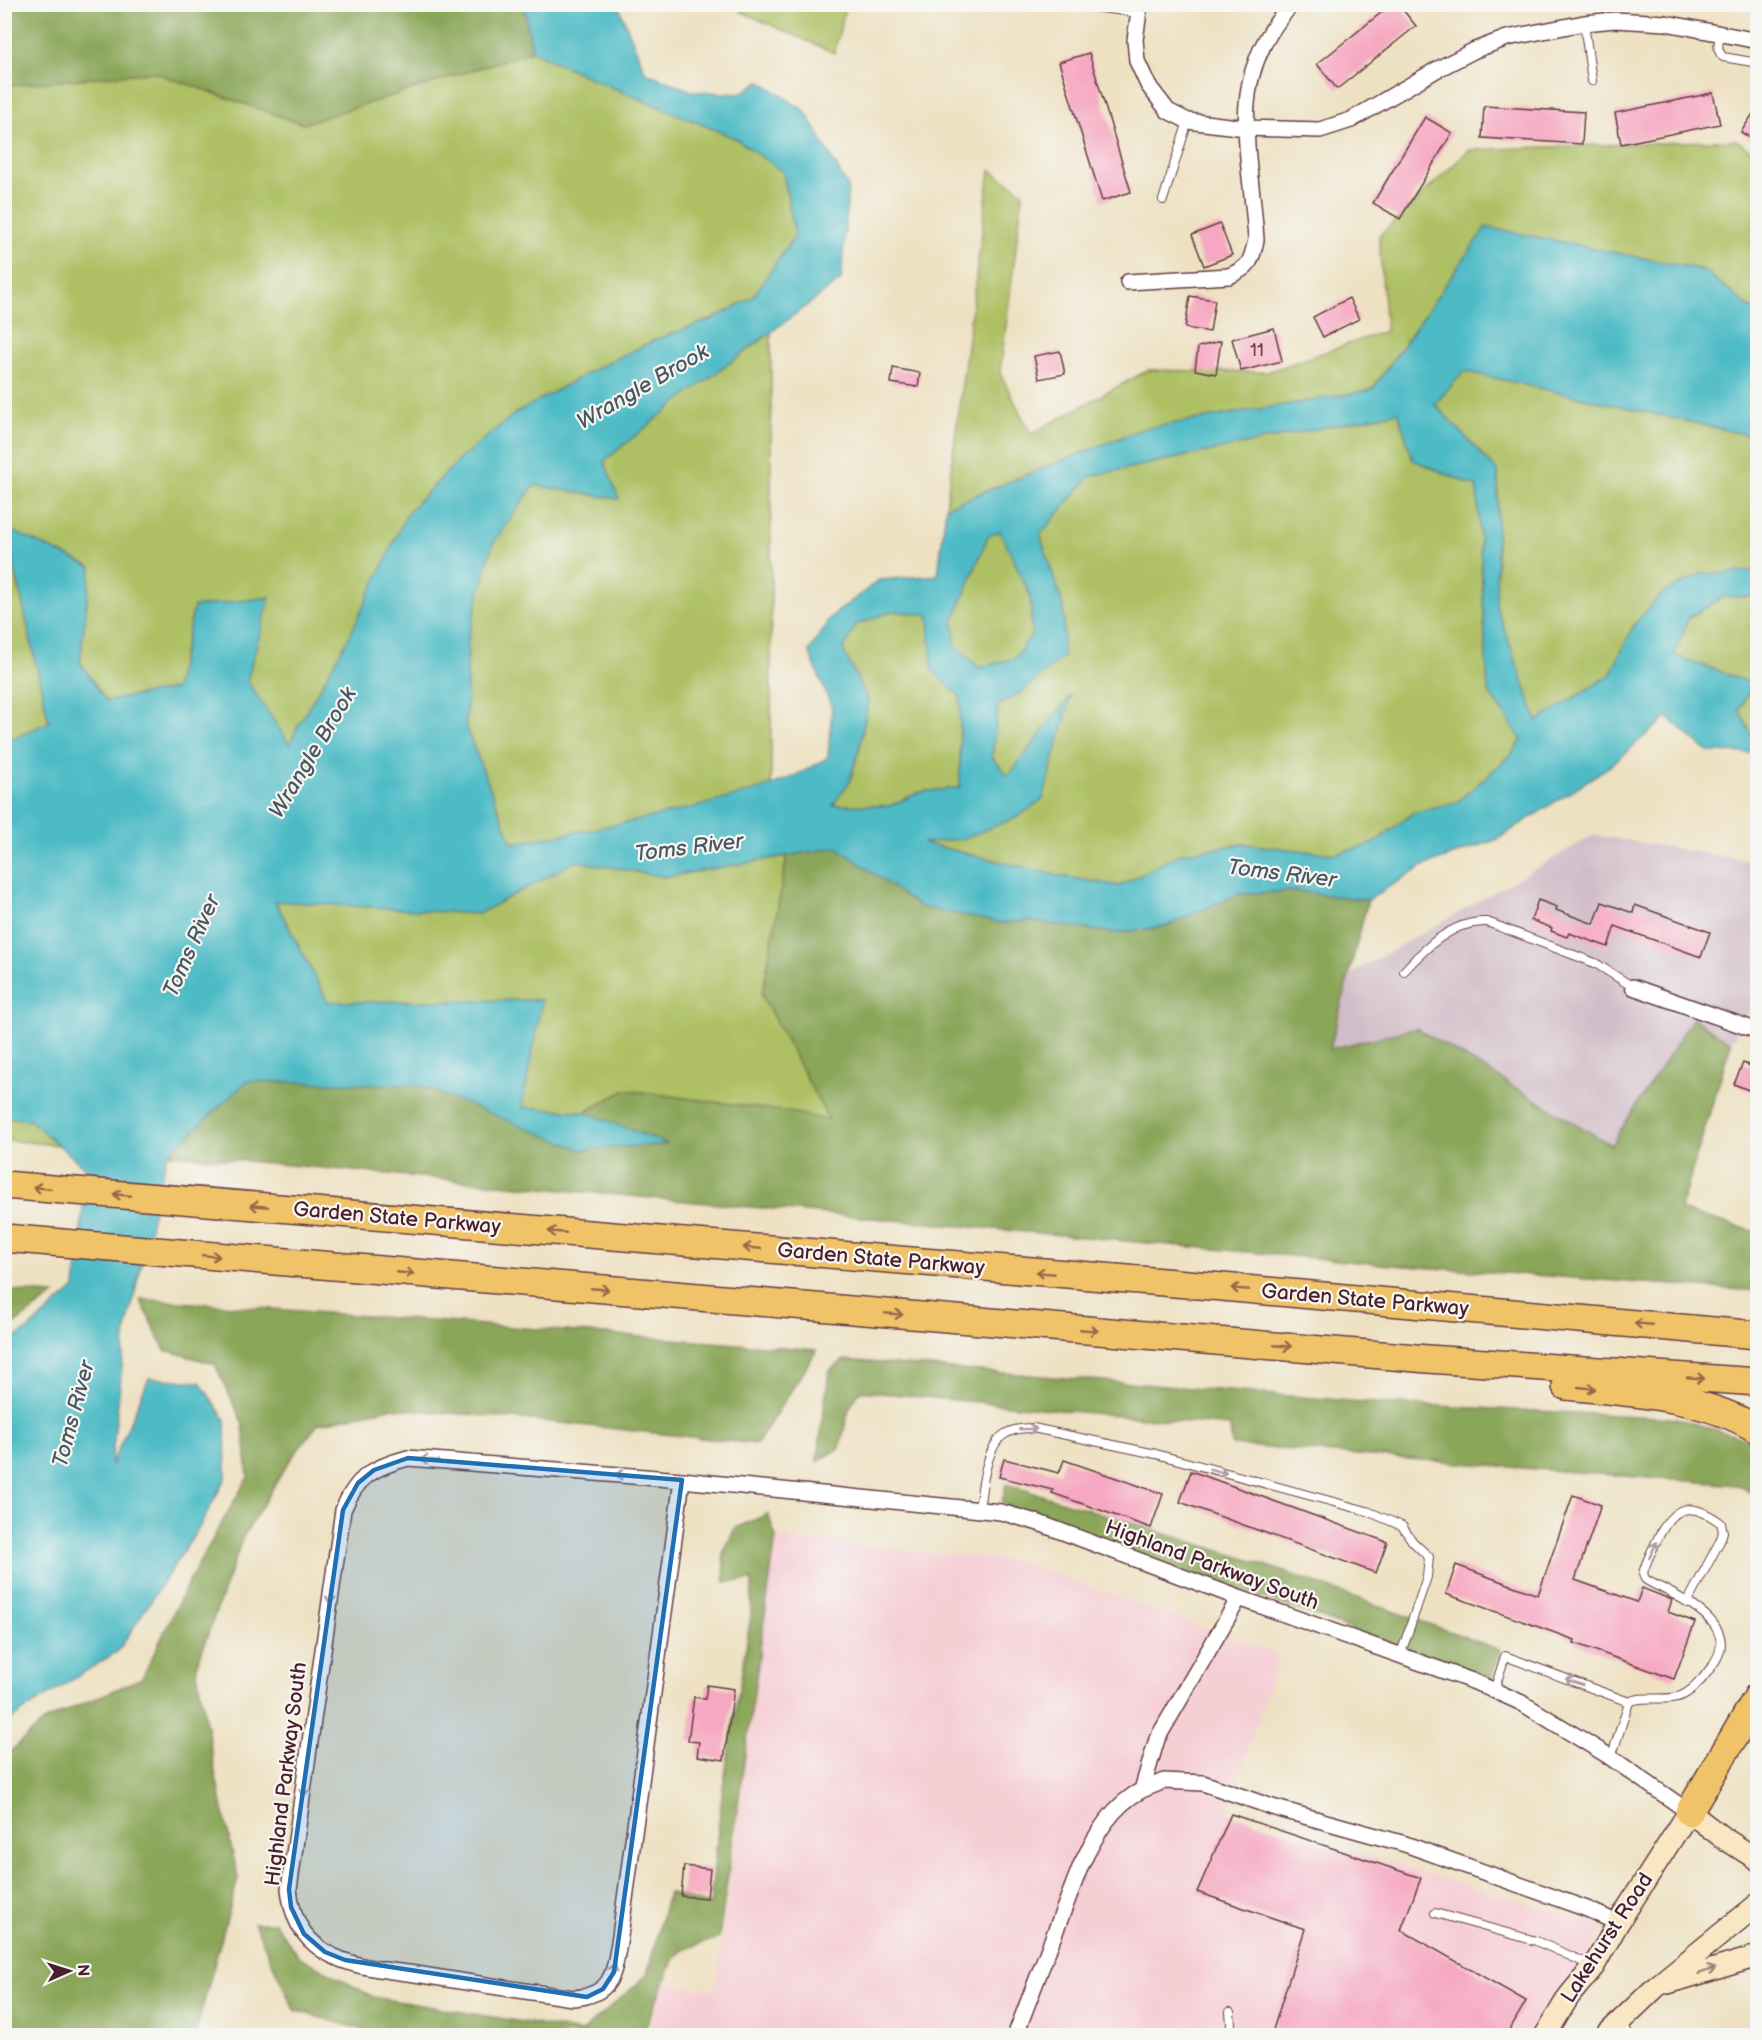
<svg xmlns="http://www.w3.org/2000/svg" width="1762" height="2040" font-family="'Balsamiq Sans',sans-serif">
  <rect width="100%" height="100%" fill="#f6f6f2"/>
  <filter id="ink" filterUnits="userSpaceOnUse"><feTurbulence type="fractalNoise" baseFrequency=".0167" numOctaves="2"/><feDisplacementMap in="SourceGraphic" scale="12" xChannelSelector="R" yChannelSelector="G"/><feConvolveMatrix kernelMatrix="1 2 1 2 8 2 1 2 1" color-interpolation-filters="sRGB"/></filter>
  <filter id="wash" filterUnits="userSpaceOnUse"><feTurbulence type="fractalNoise" baseFrequency=".008" numOctaves="4" result="noise"/><feDisplacementMap in="SourceGraphic" scale="24" xChannelSelector="R" yChannelSelector="G"/><feGaussianBlur stdDeviation="1.35" result="paint"/><feColorMatrix in="noise" values="0 0 0 0 0 0 0 0 0 0 0 0 0 0 0 0 0 1.4 0 .05"/><feComposite in="paint" operator="in"/></filter>
  <g filter="url(#wash)">
    <rect width="100%" height="100%" fill="#eee1c2"/>
    <!-- built -->
    <path fill="#f6cfd5" d="M776,1537L1019,1561L1279,1655L1227,1813L1605,1927L1549,2023L1539,2035L646,2036L664,1983L715,1990Z"/>
    <!-- industrial -->
    <path fill="#d1bdc8" d="M1594,835L1757,862V997L1731,1043L1693,1019L1612,1145L1416,1028L1330,1049L1349,975Z"/>
    <!-- green -->
    <path fill="#aec063" stroke="#7c7047" stroke-width="1.5" d="M741,5V4L846,5L834,53L740,11Z
      M532,51L597,81L735,138L783,172L795,235L753,297L713,319L657,339L591,371L348,639L297,728L290,745L194,607L175,689L106,701L80,662L91,567L6,529L49,723L5,742V86L153,72L303,124Z
      M1736,140L1757,154V313L1703,270L1486,227L1372,390L1142,429L946,507L990,170L1023,192L1000,373L1031,434L1148,370L1267,372L1386,331L1379,236L1469,150Z
      M771,333V787L686,810L615,826L512,843L466,728L468,638L492,545L534,485L618,499L604,461L681,399Z
      M1464,371L1757,437V571L1748,572L1634,625L1610,675L1537,722L1496,606L1498,472L1435,404Z
      M1398,412L1413,460L1477,487L1488,691L1522,740L1510,756L1457,802L1413,813L1373,844L1335,854L1242,844L1179,854L1120,886L1060,876L921,843L962,838L1018,817L1070,697L1008,777L992,757L998,705L1022,692L1064,609L1040,535L1090,476Z
      M1000,531L1030,595L1032,634L1015,658L979,668L955,644L954,620L988,536Z
      M1723,597H1757V746L1739,709L1753,684L1674,655L1689,618Z
      M892,611L929,615L932,670L960,697V788L920,792L890,806L832,805L850,781L860,746L868,700L843,650L856,625Z
      M787,856L762,996L829,1120L789,1112L626,1090L585,1112L521,1107L541,1000L328,1002L275,900L478,914L576,861L665,877Z
      M4,1117L30,1120L58,1145L5,1140Z"/>
    <!-- forest -->
    <path fill="#8aa659" stroke="#6a6242" stroke-width="1.5" d="M5,5H524L532,51L303,124L153,72L5,86Z
      M837,847L920,906L1001,923L1030,921L1114,933L1167,926L1237,894L1296,891L1368,900L1330,1049L1416,1028L1611,1145L1693,1018L1731,1043L1680,1210L1757,1232V1291L1390,1265L167,1154L247,1081L419,1085L583,1150L666,1144L585,1112L626,1090L789,1112L829,1120L762,996L787,856Z
      M5,1290L55,1294L5,1331Z
      M140,1299L817,1350L757,1444L523,1419L390,1408L318,1424L288,1463L243,1537L196,1667L216,1777L238,1878L195,2035H5V1756L46,1720L142,1678L191,1577L248,1477L243,1424L215,1364L165,1350Z
      M844,1360L1376,1403L1676,1418L1757,1442L1758,1497L1738,1485L1232,1445L1230,1426L860,1391L849,1409L840,1448L817,1462L829,1371Z
      M1006,1484L1262,1564L1501,1650L1489,1685L1320,1617L1063,1531L1002,1503Z
      M768,1514L776,1537L719,1938L684,1949L674,1958L642,2035H400L367,2031L294,2010L254,1923H275L298,1956L373,1997L582,2032L647,1975L668,1893L710,1905L723,1786L751,1616L752,1580L725,1582L723,1553L735,1528Z"/>
    <!-- water -->
    <path fill="#4dbbc6" stroke="#4c6d78" stroke-width="1.5" fill-rule="evenodd" d="M524,5H618L645,72L691,91L740,94L760,81L805,111L848,187L841,280L681,399L604,461L619,499L534,485L492,545L468,638L466,728L512,843C580,832 648,820 714,802C755,791 793,781 828,757L832,708L809,651L831,617L879,580L938,575L946,507L1142,429L1372,390L1486,227L1703,270L1757,313V437L1464,371L1435,404L1498,472L1496,606L1537,721L1610,675L1634,625L1661,594L1701,574L1757,571V597H1723L1689,617L1674,655L1754,684L1739,710L1757,746V753L1708,752L1667,717L1610,766L1498,839L1423,866L1368,900L1296,891L1237,894L1167,926L1114,933L1030,921L1001,923L920,907L837,847L665,877L576,861L478,914L275,901L328,1002L542,1000L522,1107L585,1112L667,1144L582,1150L419,1085L247,1081L167,1155L126,1330L111,1466L149,1378L200,1382L225,1420L226,1477L200,1526L118,1651L21,1712L5,1725L4,1344L26,1331L75,1288L87,1170L30,1120L5,1117V742L49,722L6,528L91,567L80,662L106,701L175,689L194,607L270,597L247,681L290,745L297,728L348,639L408,512L461,458L514,414L591,371L657,339L713,319L753,297L795,235L783,172L735,138L597,81L532,51ZM1398,412L1413,460L1477,487L1488,691L1522,740L1510,756L1457,802L1413,813L1373,844L1335,854L1242,844L1179,854L1120,886L1060,876L923,843L962,839L1018,817L1043,799L1071,695L1008,776L992,757L998,705L1022,692L1063,657L1064,609L1040,535L1090,476ZM1000,531L1030,595L1032,634L1015,658L979,668L955,644L954,620L988,536ZM892,611L929,615L932,670L960,697V788L920,792L890,806L833,805L850,781L860,746L868,700L843,650L856,625Z"/>
    <g id="blocks">
      <!-- building -->
      <path fill="#f6a7c1" d="M1392,4H1398L1416,26L1337,89L1317,64Z
        M1089,53L1131,192L1102,201L1059,62Z
        M1713,93L1720,124L1621,144L1615,113Z
        M1484,106L1584,112L1582,144L1482,138Z
        M1758,106V143L1741,132Z
        M1425,117L1452,133L1400,219L1373,203Z
        M1220,224L1232,255L1204,266L1192,235Z
        M1190,296L1215,300L1210,332L1185,328Z
        M1349,298L1359,319L1323,337L1313,317Z
        M1274,328L1282,361L1241,371L1232,339Z
        M1221,341L1216,374L1195,370L1198,347Z
        M1060,351L1065,374L1039,379L1034,356Z
        M893,368L920,373L918,387L891,383Z
        M1538,900L1557,907L1556,910L1594,924L1602,902L1633,913L1635,905L1710,932L1701,957L1615,926L1608,947L1569,933L1567,937L1551,931L1552,928L1531,920Z
        M1743,1063L1758,1069V1094L1734,1084Z
        M1004,1459L1059,1473L1064,1460L1163,1494L1151,1528L1052,1493L1053,1490L999,1477Z
        M1191,1471L1387,1542L1376,1573L1180,1502Z
        M1573,1495L1601,1505L1575,1580L1637,1602L1642,1588L1672,1600L1668,1612L1695,1622L1674,1679L1574,1643L1575,1640L1446,1594L1456,1565L1538,1595Z
        M707,1685L734,1689L724,1760L697,1756L699,1742L688,1741L694,1697L705,1699Z
        M1231,1814L1421,1878L1401,1930L1526,2001L1506,2036H1271L1305,1929L1197,1892Z
        M684,1866L710,1869L707,1898L681,1896Z"/>
    </g>
  </g>
  <g filter="url(#ink)">
    <use href="#blocks" fill-opacity="0" stroke="#633c42" stroke-width="1.5"/>
    <g fill="none" stroke-linecap="round" stroke-linejoin="round">
      <defs>
        <path id="service" d="M1078,5L1139,13
          M1584,23L1592,81
          M1721,34C1718,43 1716,49 1723,57L1758,63
          M1163,200L1188,121
          M1404,971C1425,948 1453,920 1487,922L1595,963L1633,987
          M979,1509C982,1489 986,1445 1005,1434C1013,1429 1023,1428 1033,1428L1156,1454L1367,1511L1402,1526L1413,1542L1429,1557L1427,1577L1400,1656
          M1494,1691L1505,1656L1629,1702
          M1611,1758L1629,1702C1642,1694 1667,1703 1683,1695C1696,1688 1704,1677 1712,1666C1745,1623 1677,1597 1648,1581L1645,1579L1643,1573C1646,1562 1651,1552 1656,1542C1672,1508 1687,1498 1721,1523L1723,1532L1720,1541L1687,1603
          M1435,1913L1536,1941L1593,1966
          M1230,2012L1232,2036
          M1621,2021L1630,2036
          M816,2036L821,2033L837,2036
          M1748,2036L1758,2029"/>
        <path id="minor" d="M1140,4L1135,40L1137,61L1148,85L1168,111L1188,121L1246,128L1320,130L1351,120L1436,70L1475,50L1507,38L1584,23L1615,20L1666,23L1758,41
          M1128,282L1229,276C1250,267 1251,262 1256,240C1251,150 1223,79 1292,4
          M1633,987L1758,1031
          M682,1480L620,1936C614,1970 615,1995 573,1998C523,1991 472,1983 422,1975C390,1970 352,1969 324,1951C300,1936 292,1915 289,1889L343,1510C357,1476 374,1467 408,1458L682,1480L1001,1512L1039,1523L1239,1598L1475,1682L1522,1703L1607,1755L1689,1812
          M1142,1790L1164,1781L1203,1783L1272,1807L1405,1844L1587,1909L1618,1923
          M1015,2036L1081,1865C1095,1836 1112,1805 1142,1790L1157,1739L1239,1598"/>
        <path id="secondary" d="M1668,1983L1758,1956
          M1545,2036L1569,1996L1594,1966L1618,1923L1689,1812L1722,1837L1758,1860
          M1605,2036L1656,1987L1758,1904"/>
        <path id="motorway" d="M4,1185L1211,1286L1758,1335
          M4,1238L1428,1359L1758,1382
          M1566,1386C1627,1392 1705,1396 1758,1430
          M1689,1812L1758,1696"/>
      </defs>
      <!-- service casing -->
      <use href="#service" stroke="#633c42" stroke-width="10"/>
      <!-- minor casing -->
      <use href="#minor" stroke="#633c42" stroke-width="18"/>
      <!-- secondary casing -->
      <use href="#secondary" stroke="#633c42" stroke-width="24"/>
      <!-- motorway casing -->
      <use href="#motorway" stroke="#633c42" stroke-width="30"/>
      <!-- service -->
      <use href="#service" stroke="#fff" stroke-width="8"/>
      <!-- minor -->
      <use href="#minor" stroke="#fff" stroke-width="15"/>
      <!-- secondary -->
      <use href="#secondary" stroke="#f9e7c3" stroke-width="21"/>
      <!-- motorway -->
      <use href="#motorway" stroke="#f1c369" stroke-width="27"/>
    </g>
    <!-- one-way arrows -->
    <defs><path id="oneway-shaft" d="M-6 0H5M1.5-3L5.5 0L1.5 3" fill="none" stroke-width="1.6" stroke-linecap="round" stroke-linejoin="round" transform="scale(1.5)"/></defs>
    <g stroke="#956947">
      <use href="#oneway-shaft" transform="translate(42 1188) rotate(-175)"/>
      <use href="#oneway-shaft" transform="translate(122 1195) rotate(-175)"/>
      <use href="#oneway-shaft" transform="translate(259 1206) rotate(-175)"/>
      <use href="#oneway-shaft" transform="translate(557 1232) rotate(-175)"/>
      <use href="#oneway-shaft" transform="translate(752 1248) rotate(-175)"/>
      <use href="#oneway-shaft" transform="translate(211 1256) rotate(5)"/>
      <use href="#oneway-shaft" transform="translate(405 1273) rotate(5)"/>
      <use href="#oneway-shaft" transform="translate(1045 1273) rotate(-175)"/>
      <use href="#oneway-shaft" transform="translate(600 1289) rotate(5)"/>
      <use href="#oneway-shaft" transform="translate(1240 1289) rotate(-175)"/>
      <use href="#oneway-shaft" transform="translate(894 1314) rotate(5)"/>
      <use href="#oneway-shaft" transform="translate(1643 1324) rotate(-175)"/>
      <use href="#oneway-shaft" transform="translate(1089 1330) rotate(5)"/>
      <use href="#oneway-shaft" transform="translate(1283 1346) rotate(5)"/>
      <use href="#oneway-shaft" transform="translate(1696 1378) rotate(4)"/>
      <use href="#oneway-shaft" transform="translate(1587 1388) rotate(6)"/>
    </g>
    <g stroke="#ae9aa0">
      <use href="#oneway-shaft" transform="translate(1028 1429) rotate(-2)"/>
      <use href="#oneway-shaft" transform="translate(429 1460) rotate(-176)"/>
      <use href="#oneway-shaft" transform="translate(1218 1471) rotate(15)"/>
      <use href="#oneway-shaft" transform="translate(624 1475) rotate(-176)"/>
      <use href="#oneway-shaft" transform="translate(1653 1550) rotate(-65)"/>
      <use href="#oneway-shaft" transform="translate(331 1595) rotate(98)"/>
      <use href="#oneway-shaft" transform="translate(1574 1682) rotate(-160)"/>
      <use href="#oneway-shaft" transform="translate(304 1788) rotate(98)"/>
      <use href="#oneway-shaft" transform="translate(612 1972) rotate(-72)"/>
    </g>
    <use stroke="#a28377" href="#oneway-shaft" transform="translate(1707 1971) rotate(-18)"/>
  </g>
  <!-- marked area -->
  <path fill="#1f6fb2" fill-opacity="0.2" stroke="#1f6fb2" stroke-width="4.5" stroke-linejoin="round" d="M408,1458L682,1480L614,1972L603,1989L587,1997L345,1960L325,1952L304,1934L291,1907L289,1889L343,1510L358,1483L374,1470Z"/>
  <g text-anchor="middle" dominant-baseline="central" stroke-width="4.5" stroke-linejoin="round" paint-order="stroke">
    <!-- number labels -->
    <g font-size="18" fill="#754150">
      <text x="1257" y="350">11</text>
    </g>
    <!-- street labels -->
    <g font-size="21" fill="#4a1f2b" stroke="#f6f6f2">
      <text transform="translate(397 1218) rotate(5)">Garden State Parkway</text>
      <text transform="translate(881 1259) rotate(5)">Garden State Parkway</text>
      <text transform="translate(1365 1300) rotate(5)">Garden State Parkway</text>
      <text transform="translate(1212 1565) rotate(20)">Highland Parkway South</text>
      <text transform="translate(286 1774) rotate(-83)">Highland Parkway South</text>
      <text transform="translate(1607 1938) rotate(-57)">Lakehurst Road</text>
    </g>
    <!-- water labels -->
    <g font-size="22" font-style="italic" fill="#4b5661" stroke="#f6f6f2">
      <text transform="translate(643 387) rotate(-30)">Wrangle Brook</text>
      <text transform="translate(313 753) rotate(-59)">Wrangle Brook</text>
      <text transform="translate(689 848) rotate(-7)">Toms River</text>
      <text transform="translate(1282 874) rotate(7)">Toms River</text>
      <text transform="translate(192 946) rotate(-66)">Toms River</text>
      <text transform="translate(74 1414) rotate(-75)">Toms River</text>
    </g>
  </g>
  <!-- margin -->
  <rect width="1762" height="2040" fill="none" stroke="#f6f6f2" stroke-width="24"/>
  <!-- north arrow -->
  <g transform="translate(69 1971) rotate(87)" stroke="#f6f6f2" stroke-width="4.5" paint-order="stroke">
  <path d="M0-4.5L10 22L0 15L-10 22Z" fill="#4a1f2b"/>
  <text y="-9" font-size="16" font-weight="bold" text-anchor="middle" fill="#4a1f2b">N</text>
  </g>
</svg>
